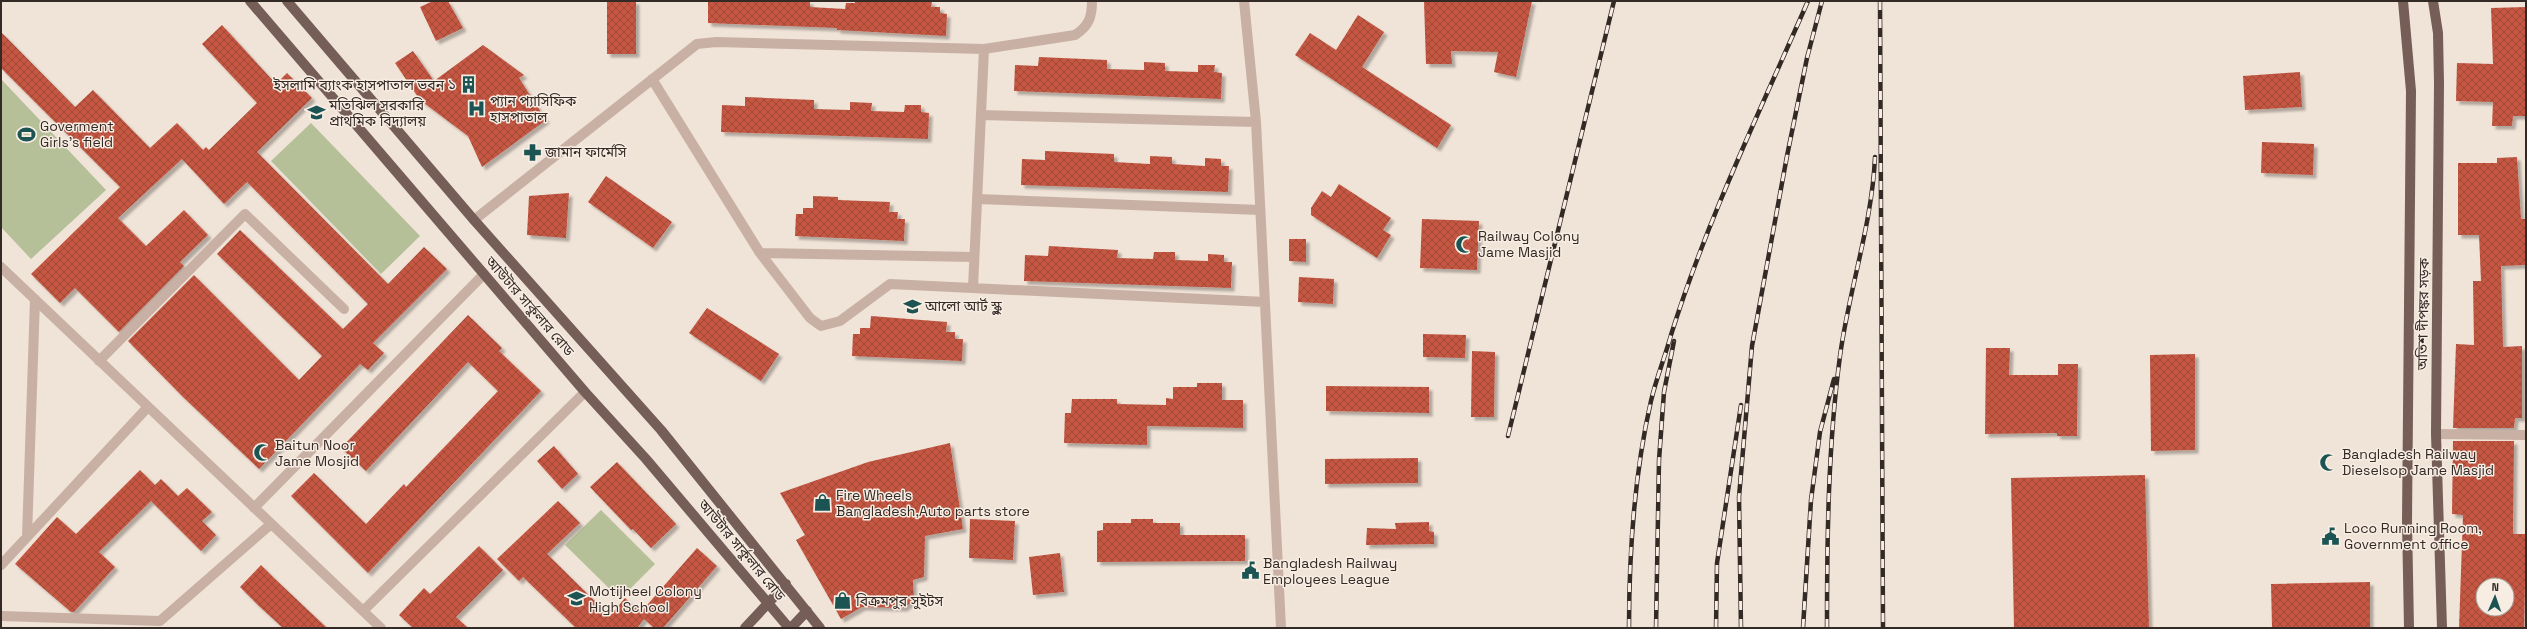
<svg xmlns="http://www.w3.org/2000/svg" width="2527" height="629" font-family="'Space Grotesk','Noto Sans Bengali',sans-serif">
  <defs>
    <pattern id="building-cross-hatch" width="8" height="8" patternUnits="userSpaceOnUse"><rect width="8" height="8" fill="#c45742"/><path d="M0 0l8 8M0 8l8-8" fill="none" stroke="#a04837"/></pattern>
    <filter id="shadow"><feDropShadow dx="3.5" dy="3.5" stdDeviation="1" flood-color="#0004"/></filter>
  </defs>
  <rect width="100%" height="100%" fill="#f0e3d7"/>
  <!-- green -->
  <path fill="#b5bf98" d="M1,79L106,190L31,259L1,227Z
    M311,123L420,236L381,274L271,161Z
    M601,510L655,564L620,599L565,545Z"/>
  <!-- building -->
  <path fill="url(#building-cross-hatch)" fill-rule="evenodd" filter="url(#shadow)" d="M433,1H448L463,28L436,41L420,7Z
    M607,1H636V54H607Z
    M708,1H810V7L845,9L846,3H855V1H932L931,7H940V13L947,14L946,36L837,30V28L708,23Z
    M1424,1H1532L1516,77L1494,72L1498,52L1451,51L1452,64H1426Z
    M2526,7V116H2513L2512,126H2492L2493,102L2456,101L2457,63L2493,64L2491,8Z
    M1358,15L1384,32L1362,67L1451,125L1437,148L1295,55L1310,33L1336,50Z
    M222,25L276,84L287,73L312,98L257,152L388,284L424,247L447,269L373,343L384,353L368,370L360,364L259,469L183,397L128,341L194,275L299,380L322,356L217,254L240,230L343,329L368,304L247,182L224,204L182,159L118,218L146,246L184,210L208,235L180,262L184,266L119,332L75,288L60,303L31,274L120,187L1,68V32L75,107L93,90L150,148L177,123L203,150L206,147L209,150L257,103L202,44Z
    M483,45L524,75L519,78L546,120L482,167L468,136L420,100L395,63L413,51L434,81Z
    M1039,57L1107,60V69L1144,70V62L1165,63V71L1198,72V65H1215L1214,72L1222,73L1221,99L1014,91L1015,65L1038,66Z
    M2300,72L2302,107L2245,110L2243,76Z
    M745,97L814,100V109L850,110V102L872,103L871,111L904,112L905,105H921V112L929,113L928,139L721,132L722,105L745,106Z
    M2262,142L2314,144L2313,175L2261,173Z
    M1045,151L1114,154V162L1150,164V156L1172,157V164L1205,166V158L1221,159V166H1229L1228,192L1021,185L1022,159L1045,160Z
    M2517,157L2521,219H2526V265L2501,266L2503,347L2522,346V418H2515L2514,428H2453L2456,344L2474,345L2473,281H2481L2479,235H2458V163H2497V158Z
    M606,176L672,222L653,248L588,202Z
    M1339,184L1391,218L1383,230L1391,235L1377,258L1311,215V208L1322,191L1331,197Z
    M569,193L566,238L527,235L529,196Z
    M813,196L838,197V200L890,202L889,212H898L897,219H905L904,241L795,236L796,214H803V208H813Z
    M1422,219L1479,221L1477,270L1420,268Z
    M1289,239H1306V262L1289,261Z
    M1049,246L1118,250L1117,258L1153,259L1154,252H1175V260L1208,261V254L1224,255V262H1232L1231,288L1024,281L1025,255L1048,256Z
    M1299,277L1334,279L1333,304L1298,302Z
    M707,308L779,354L761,381L689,333Z
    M468,315L502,348L499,351L541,391L368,573L291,496L314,473L366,524L404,484L406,487L498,391L468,362L366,471L341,448Z
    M871,316L947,322L946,332H955V339H963L962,361L852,356L853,334H860V328H870Z
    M1423,334L1466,335L1465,358L1423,357Z
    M1986,348H2010L2009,375H2058V364H2078L2077,436H2057V433L1985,434Z
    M1472,351L1495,352L1494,417H1471Z
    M2195,354V450L2151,451L2150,355Z
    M1197,383H1222V400H1243V428L1147,426V445L1064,443L1065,413H1071L1072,399H1117V404L1166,405V398L1173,399V387H1197Z
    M1326,386L1429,387V413L1326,411Z
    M2453,441H2514L2513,534H2526L2524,628H2459L2463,515L2452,514ZM2483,585H2507V609H2483Z
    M950,443L963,529L925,536L924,577L913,580L914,600L904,608L862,607L841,619L796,540L805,535L780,493L868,462Z
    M554,446L578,474L562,489L537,461Z
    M1418,458V483L1325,484V459Z
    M617,462L676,524L651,548L633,529L631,530L590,487Z
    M140,470L155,485L161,479L178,496L187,488L212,512L202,521L216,535L201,551L151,501L99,552L115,567L74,612H71L15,564L57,517L76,534Z
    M2145,475L2149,628H2014L2011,478Z
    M558,501L580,523L547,554L610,616L625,598L641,612L697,548L717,566L663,628H654L644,619L637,628H576L523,577L519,581L497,559Z
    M970,519L1015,521L1013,560L969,558Z
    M1131,519H1153V523H1180V535H1245V561L1097,562V531L1103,530V523H1131Z
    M1429,522V531L1434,532V544L1366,545L1367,528L1396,529L1395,523Z
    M479,546L503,570L456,617L468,628H413L399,615L424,588L430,594Z
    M1060,553L1064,592L1033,595L1029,557Z
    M261,565L275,579L327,628H283L260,607L240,587Z
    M2370,582V628H2272L2271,584Z"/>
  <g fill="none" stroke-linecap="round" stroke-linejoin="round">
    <!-- minor -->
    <path stroke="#c8b1a4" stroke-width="10" d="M1244,1L1256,122L1281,628
      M984,49L1075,35C1089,26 1092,17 1092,1
      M652,79L760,253L810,318L821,326L840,321L890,284L1265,302
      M981,115L1256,122
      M977,199L1260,210
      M474,220L697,44L716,42L984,49L973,288
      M760,253L974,257
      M1,267L381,628
      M99,361L245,214L344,309
      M2436,434L2526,435
      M254,508L484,274
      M27,537L35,299
      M1,565L147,408
      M363,611L585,392
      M1,616L160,621L271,524"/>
    <!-- major -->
    <path stroke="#755e57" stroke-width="10" d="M250,1L585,392L646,459L789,628
      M287,1L474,220L661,430L820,628
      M2403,1L2411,91L2407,521L2409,628
      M2433,1L2438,33L2439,83L2436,434L2442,628
      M745,628L786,584
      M791,628L807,611"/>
    <defs>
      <path id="rail" d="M1880,1L1883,628
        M1508,436L1614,1
        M1629,628C1629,552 1634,475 1651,401C1656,379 1665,357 1671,335C1707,220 1760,111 1808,1
        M1656,628L1659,460L1664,392L1674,341
        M1716,628L1717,563L1741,405
        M1741,628L1739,497L1752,346L1787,156L1807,58L1822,1
        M1803,628L1811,500L1820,432L1834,379
        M1827,628C1827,537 1828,446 1840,356C1849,289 1872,225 1875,157"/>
    </defs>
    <!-- rail casing -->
    <use href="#rail" stroke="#332925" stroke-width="4.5"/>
    <!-- rail -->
    <use href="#rail" stroke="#f8ede3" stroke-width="3" stroke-dasharray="9" stroke-linecap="butt"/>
  </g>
  <!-- icons -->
  <defs>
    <symbol id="building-bare" viewBox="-9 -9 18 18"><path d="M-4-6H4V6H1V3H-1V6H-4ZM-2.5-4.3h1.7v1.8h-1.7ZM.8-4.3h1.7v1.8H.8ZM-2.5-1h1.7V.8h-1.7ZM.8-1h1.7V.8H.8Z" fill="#1c5453" stroke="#f8ede3" stroke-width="2.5" paint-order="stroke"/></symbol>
    <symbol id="hospital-bare" viewBox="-9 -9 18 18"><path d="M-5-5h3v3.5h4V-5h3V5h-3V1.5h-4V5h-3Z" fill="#1c5453" stroke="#f8ede3" stroke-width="2.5" paint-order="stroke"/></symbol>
    <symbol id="school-bare" viewBox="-9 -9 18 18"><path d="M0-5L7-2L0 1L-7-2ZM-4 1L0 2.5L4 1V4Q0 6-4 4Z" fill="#1c5453" stroke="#f8ede3" stroke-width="2.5" paint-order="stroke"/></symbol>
    <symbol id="stadium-bare" viewBox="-9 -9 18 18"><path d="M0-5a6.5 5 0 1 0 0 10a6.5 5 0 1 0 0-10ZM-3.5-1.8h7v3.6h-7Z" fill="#1c5453" stroke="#f8ede3" stroke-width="2.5" paint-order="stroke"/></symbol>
    <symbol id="pharmacy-bare" viewBox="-9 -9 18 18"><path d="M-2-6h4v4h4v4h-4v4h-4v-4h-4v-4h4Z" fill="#1c5453" stroke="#f8ede3" stroke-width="2.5" paint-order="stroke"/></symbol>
    <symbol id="mosque-bare" viewBox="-9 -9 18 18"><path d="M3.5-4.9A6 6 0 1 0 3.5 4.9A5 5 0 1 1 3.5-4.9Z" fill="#1c5453" stroke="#f8ede3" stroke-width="2.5" paint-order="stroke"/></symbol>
    <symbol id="shop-bare" viewBox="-9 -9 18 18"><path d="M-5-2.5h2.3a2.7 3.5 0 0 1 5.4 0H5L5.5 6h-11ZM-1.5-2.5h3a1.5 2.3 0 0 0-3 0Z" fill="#1c5453" stroke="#f8ede3" stroke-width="2.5" paint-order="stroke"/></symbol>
    <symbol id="civic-bare" viewBox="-9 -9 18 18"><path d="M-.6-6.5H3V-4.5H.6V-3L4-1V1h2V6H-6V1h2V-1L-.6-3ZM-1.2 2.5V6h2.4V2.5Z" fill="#1c5453" stroke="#f8ede3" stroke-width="2.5" paint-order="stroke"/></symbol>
  </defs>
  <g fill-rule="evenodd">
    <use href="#building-bare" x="456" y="72" width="25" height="25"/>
    <use href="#hospital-bare" x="464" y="96" width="25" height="25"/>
    <use href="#school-bare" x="304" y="100" width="25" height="25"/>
    <use href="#stadium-bare" x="14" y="122" width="25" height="25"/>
    <use href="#pharmacy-bare" x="520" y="140" width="25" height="25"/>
    <use href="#mosque-bare" x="1452" y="232" width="25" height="25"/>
    <use href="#school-bare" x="900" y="294" width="25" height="25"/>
    <use href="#mosque-bare" x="250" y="440" width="25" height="25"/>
    <use href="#mosque-bare" x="2316" y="450" width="25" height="25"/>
    <use href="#shop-bare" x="810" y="490" width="25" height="25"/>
    <use href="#civic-bare" x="2318" y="524" width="25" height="25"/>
    <use href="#civic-bare" x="1238" y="558" width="25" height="25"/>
    <use href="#school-bare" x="564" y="586" width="25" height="25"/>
    <use href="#shop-bare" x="830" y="588" width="25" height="25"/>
  </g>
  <g text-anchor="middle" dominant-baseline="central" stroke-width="3" stroke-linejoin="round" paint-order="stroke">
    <!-- poi labels -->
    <g font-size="14" fill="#332925" stroke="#f8ede3" text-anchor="start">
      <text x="456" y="85" text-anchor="end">ইসলামি ব্যাংক হাসপাতাল ভবন ১</text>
      <text x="490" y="101">প্যান প্যাসিফিক<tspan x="490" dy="16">হাসপাতাল</tspan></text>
      <text x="329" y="105">মতিঝিল সরকারি<tspan x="329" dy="16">প্রাথমিক বিদ্যালয়</tspan></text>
      <text x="40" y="126">Goverment<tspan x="40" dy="16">Girls's field</tspan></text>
      <text x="545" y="152">জামান ফার্মেসি</text>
      <text x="1478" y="236">Railway Colony<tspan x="1478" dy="16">Jame Masjid</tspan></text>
      <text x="925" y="306">আলো আর্ট স্কুল</text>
      <text x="275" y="445">Baitun Noor<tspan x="275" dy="16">Jame Mosjid</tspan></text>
      <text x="2342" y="454">Bangladesh Railway<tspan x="2342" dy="16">Dieselsop Jame Masjid</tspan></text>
      <text x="836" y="495">Fire Wheels<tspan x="836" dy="16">Bangladesh,Auto parts store</tspan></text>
      <text x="2344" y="528">Loco Running Room,<tspan x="2344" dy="16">Government office</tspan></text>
      <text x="1263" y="563">Bangladesh Railway<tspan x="1263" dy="16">Employees League</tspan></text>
      <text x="589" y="591">Motijheel Colony<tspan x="589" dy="16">High School</tspan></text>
      <text x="856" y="601">বিক্রমপুর সুইটস</text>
    </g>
    <!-- street labels -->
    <g font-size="14" fill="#332925" stroke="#f8ede3">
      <text transform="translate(530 306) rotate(49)">আউটার সার্কুলার রোড</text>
      <text transform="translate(2423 314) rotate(-89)">অতিশ দীপঙ্কর সড়ক</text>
      <text transform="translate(742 550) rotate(50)">আউটার সার্কুলার রোড</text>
    </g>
  </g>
  <!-- border -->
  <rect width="2527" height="629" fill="none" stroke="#332925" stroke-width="4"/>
  <!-- north arrow -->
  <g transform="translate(2495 597) rotate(2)"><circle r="19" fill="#f8ede3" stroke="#a99f97"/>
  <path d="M0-3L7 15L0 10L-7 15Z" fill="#1c5453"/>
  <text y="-6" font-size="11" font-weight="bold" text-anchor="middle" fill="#332925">N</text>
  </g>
</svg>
